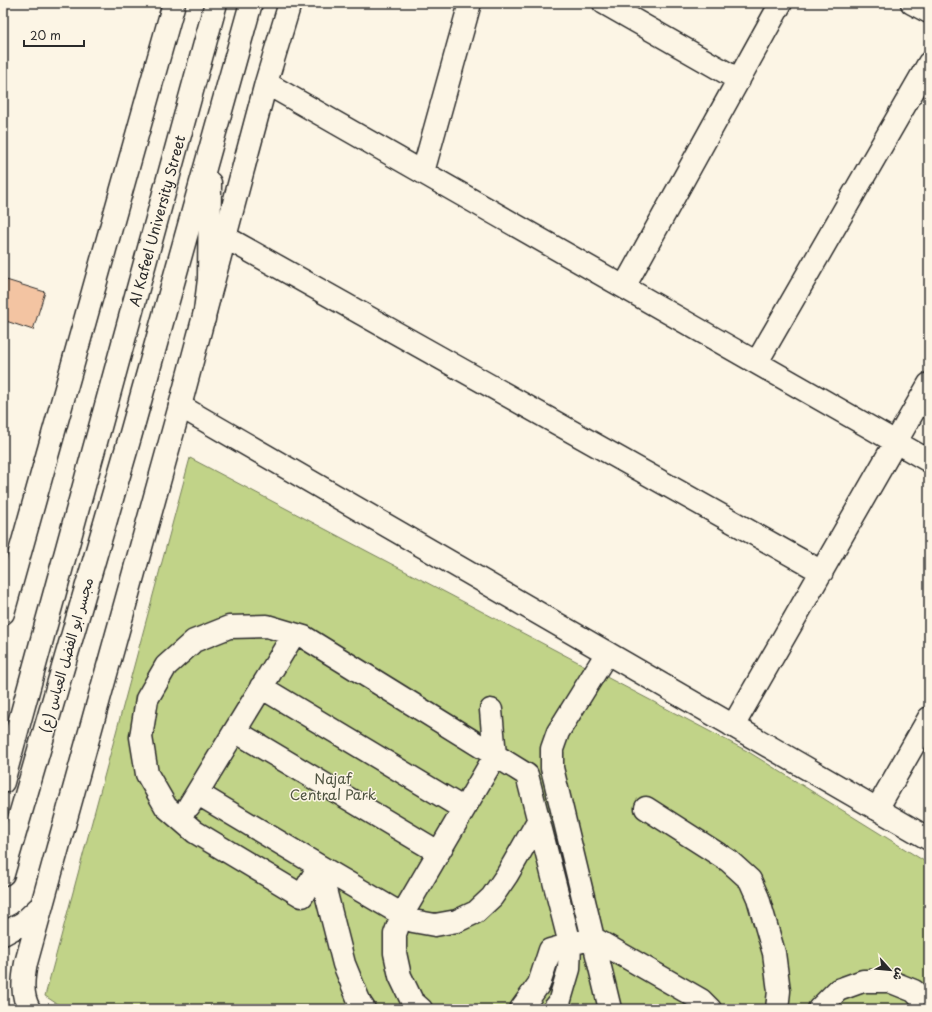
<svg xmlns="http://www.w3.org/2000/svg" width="932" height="1012" font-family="'Playpen Sans','Playpen Sans Arabic',sans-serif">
  <rect width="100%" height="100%" fill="#fcf5e5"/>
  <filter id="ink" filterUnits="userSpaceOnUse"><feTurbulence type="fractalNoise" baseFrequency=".025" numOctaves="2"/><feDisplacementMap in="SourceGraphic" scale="8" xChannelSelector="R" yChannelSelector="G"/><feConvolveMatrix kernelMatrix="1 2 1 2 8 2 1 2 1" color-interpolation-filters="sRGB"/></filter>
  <g filter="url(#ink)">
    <!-- green -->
    <path fill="#c1d388" stroke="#767f5a" d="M190,458L747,751L929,864V1009H65L45,996Z"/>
    <!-- building -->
    <path fill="#f3c4a2" stroke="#2b2b2b" d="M3,279L45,292L33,330L3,320Z"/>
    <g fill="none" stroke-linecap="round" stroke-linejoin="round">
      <defs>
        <path id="street" d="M604,3L739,80
          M912,3L929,12
          M266,83L929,461
          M423,172L470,3
          M225,237L822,572
          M624,287L781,3
          M757,362L929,63
          M3,613L174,3
          M607,653L558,732L552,749V768L610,1009
          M261,687L464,809
          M733,726L929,384
          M235,731L438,852
          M197,793L319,866L413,921L435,925L457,921L476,912L492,897L507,875L538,821
          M189,806L294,634
          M646,808L729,861L750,880L758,898L774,953L779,991L777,1009
          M877,809L929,718
          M3,934L23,923L42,905
          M29,1009C21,994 23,979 26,963L180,406L266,83L290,3
          M364,1009L360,1003L344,964L319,866L302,896L195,832L166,807L147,774L141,737L147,699L166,666L194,641L229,627L267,626L304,637L527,775L570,944L569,969L559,1003L554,1009
          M421,1009L412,1001L400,976L395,953V934L402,915L495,756L491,710
          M521,1009L539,984L550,950L593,938L701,1000L710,1009
          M819,1009L838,990L863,981H889L914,991L929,1007"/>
        <g id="secondary">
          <path d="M204,319L209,279L210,183"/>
          <path d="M180,406L929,839"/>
          <path id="s1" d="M3,782L216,3"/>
          <path d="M3,874L130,437L251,3"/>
        </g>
      </defs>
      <!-- street casing -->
      <use href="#street" stroke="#2b2b2b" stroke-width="25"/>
      <!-- secondary casing -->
      <use href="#secondary" stroke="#2b2b2b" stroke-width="25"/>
      <!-- street -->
      <use href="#street" stroke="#fcf5e5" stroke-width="22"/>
      <!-- secondary -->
      <use href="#secondary" stroke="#fcf5e5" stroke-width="22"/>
    </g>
  </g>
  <g text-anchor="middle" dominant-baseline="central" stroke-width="3" stroke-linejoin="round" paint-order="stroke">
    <!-- street labels -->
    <g font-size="14" fill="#2b2b2b" stroke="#fcf5e5">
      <text stroke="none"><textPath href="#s1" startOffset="582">Al Kafeel University Street</textPath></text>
      <text transform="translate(66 655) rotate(-74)">مجسر ابو الفضل العباس (ع)</text>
    </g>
    <!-- park labels -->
    <g font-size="14" fill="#505542" stroke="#fcf5e5">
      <text x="333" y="778">Najaf<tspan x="333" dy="16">Central Park</tspan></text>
    </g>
  </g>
  <!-- margin -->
  <rect width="932" height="1012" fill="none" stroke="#fcf5e5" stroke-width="16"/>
  <rect x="8" y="8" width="916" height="996" fill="none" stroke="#2b2b2b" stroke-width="1.5" filter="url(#ink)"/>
  <!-- north arrow -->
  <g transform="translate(890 970) rotate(117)" stroke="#fcf5e5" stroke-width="3" paint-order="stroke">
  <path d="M0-3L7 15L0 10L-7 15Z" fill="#2b2b2b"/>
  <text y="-6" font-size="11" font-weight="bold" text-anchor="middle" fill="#2b2b2b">ش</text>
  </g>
  <!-- scale -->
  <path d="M24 40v6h60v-6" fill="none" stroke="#2b2b2b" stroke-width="2"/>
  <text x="30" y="40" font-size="12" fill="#2b2b2b" stroke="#fcf5e5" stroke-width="3" paint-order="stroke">20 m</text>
</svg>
